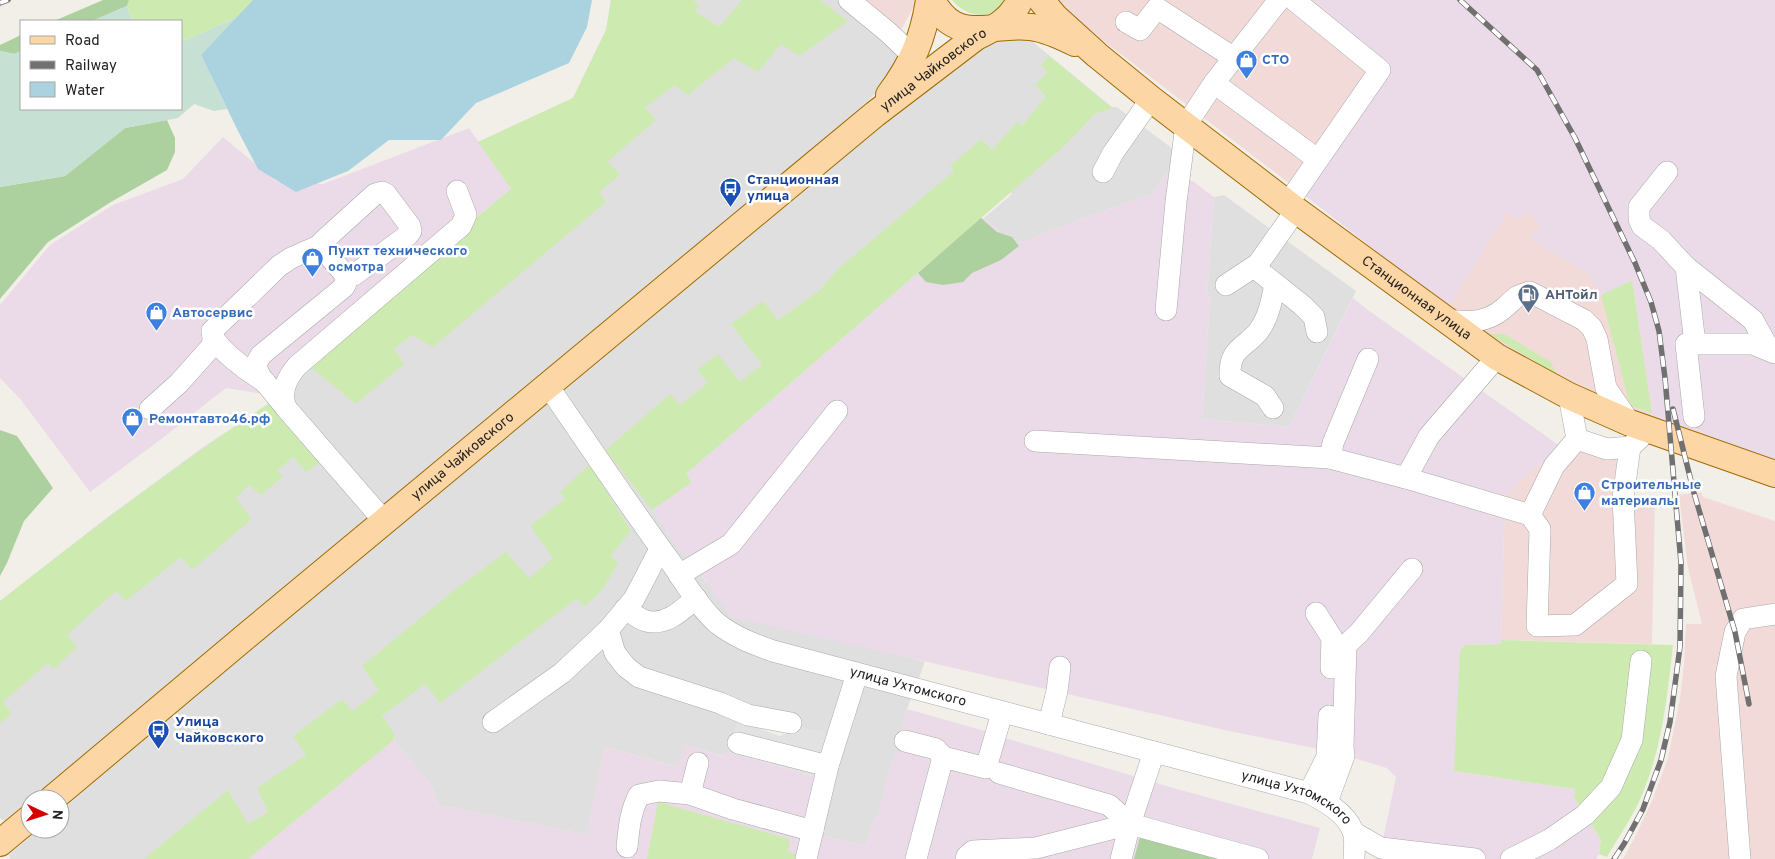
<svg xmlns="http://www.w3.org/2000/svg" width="1775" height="859" font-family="Overpass,sans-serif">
  <rect width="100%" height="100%" fill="#f2efe9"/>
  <!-- residential -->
  <path fill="#e0dfdf" d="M611,0H839L901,58L887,82L853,115L4,821L0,818V601L101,522L202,448L268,404L294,384L309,366L511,189L478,142L573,98L606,30Z
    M1022,33L1112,107H1117L1177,152L1172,166L1151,194L1046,232L1028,241L1013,243L984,218L1012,194L1010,192L686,474L666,530L683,554L695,565L706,582L875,649L925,662L907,709L878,814L873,822L866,846L822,836L831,734L785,724L738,721L728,752L723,756L686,745L678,767L605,747L587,835L438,805L432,787L394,740L248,859H10L9,855L39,829H60V811L110,768L234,662L845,154L980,45Z
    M1224,195L1356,291L1289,427L1202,419L1210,297L1207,296L1214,197Z"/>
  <!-- commercial -->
  <path fill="#f2dad9" d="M839,0H917L891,49Z
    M1058,0H1313L1390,65L1303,194L1096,35L1065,10Z
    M1530,211L1541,226L1530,238L1589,274L1601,295L1632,280L1653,419L1572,385L1481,332L1448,307L1507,212Z
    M1557,444L1617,457L1619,497L1655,496L1652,644L1501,640L1505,495L1539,464L1542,465Z
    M1701,492L1703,497L1775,521V859H1623L1635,837L1652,801L1668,758L1680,699L1684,664L1686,624H1702L1688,568L1679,495Z"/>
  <!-- industrial -->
  <path fill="#ebdbe8" d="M1313,0H1775V469L1653,419L1632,280L1601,295L1589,274L1529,238L1541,226L1530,211L1518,220L1507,213L1448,307L1303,194L1390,65Z
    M469,128L511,189L263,394L226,388L160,440L90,492L21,400L0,378V305L50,245L113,205L183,179L223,137L276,181L323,184Z
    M1172,166L1214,197L1207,296H1210L1202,419L1289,427L1353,298L1368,310L1557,444L1542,465L1539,464L1505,496L1501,644L1465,645L1454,771L1575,789L1574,797L1601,840L1599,854L1596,859H1379L1396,777L1387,768L1334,752L1229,731L731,617L695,565L683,554L652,510L692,482L686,474L981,218H984L1013,243L1028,241L1046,232L1151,194Z
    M907,709L992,733L1002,737L1177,789L1320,828L1312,859H248L394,740L432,787L438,805L587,835L605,747L677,767L686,745L722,756L728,752L816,777L822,836L866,846L873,822L878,814Z"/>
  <!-- grass -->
  <path fill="#cdebb0" d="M129,0H253L238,17L181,42V21H132L127,6Z
    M611,0H693L699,5L695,11L719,27L742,0H820L848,21L800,56L781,44L758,72L734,58L688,95L675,85L645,107L656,120L608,161L620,175L599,192L606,202L433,347L412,335L394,349L404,364L356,404L309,366L453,237L511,189L478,142L573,98L606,30Z
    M952,0H1004C992,23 966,17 952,0Z
    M1049,56L1112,108L1095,114L1063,147L686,474L692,482L652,510L606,450L670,394L680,405L708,383L697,370L718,354L740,382L762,365L731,324L763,301L778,320L819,291L838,269L954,171L950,166L981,139L992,150L1017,122L1022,126L1046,96L1035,85L1048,72L1041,65Z
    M1632,280L1652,413L1630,406L1601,295Z
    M1489,334H1504L1551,362L1556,374Z
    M268,404L281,416L320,462L306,472L293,457L277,471L283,476L261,495L249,485L236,498L252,519L192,570L181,557L126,601L116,591L67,635L77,647L53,670L48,663L3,702L12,714L0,723V601C87,533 175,466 268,404Z
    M590,464L631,531L611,555L618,564L602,590L585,606L576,599L440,703L425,684L382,716L394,733V740L248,859H144L228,790L248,824L268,812L257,788L306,755L293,736L342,699L352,711L379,691L362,666L452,592L506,552L529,578L553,558L530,526L565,499L560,492Z
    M1501,640L1673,645C1667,700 1661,757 1636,808C1627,825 1616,841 1607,857L1599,854L1601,840L1574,797L1575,789L1454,771L1460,651L1465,645L1501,644Z
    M658,802L790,839L788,852L800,855L799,859H647Z"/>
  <!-- forest -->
  <path fill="#add19e" d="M103,0H129L127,6L92,21H54Z
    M21,35V51L14,54L0,51V45Z
    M167,120L175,138V152L167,170L111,202L48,242L0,299V187L65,176L125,128Z
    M981,218L997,232L1012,237L1019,246L1001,260L972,273L963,282L943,285L926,282L918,273Z
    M0,430L17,436L53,488L24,521L7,563L0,576Z
    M1140,837L1223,859H1134Z"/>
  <!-- wetland -->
  <path fill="#c6e0d4" d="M127,6L132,21H92Z
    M238,17L201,55L227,109L214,111L194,104L178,118L125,128L65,176L0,187V51L14,54L21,51V109H181V42Z"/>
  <!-- parking -->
  <path fill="#e2e2e2" d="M738,721L780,736L787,733L789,725L828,733L816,777L728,752Z"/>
  <!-- water -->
  <path fill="#aad3df" d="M253,0H592L587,27L569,63L476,103L441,140H389L348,171L296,192L258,169L237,129L201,55Z"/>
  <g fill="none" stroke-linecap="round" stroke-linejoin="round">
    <defs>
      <g id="minor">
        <path d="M849,0L889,33L913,56"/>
        <path d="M1126,22L1140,30L1157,8L1234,58"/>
        <path d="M1214,83L1317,159"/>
        <path d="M1103,172L1113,153L1151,99"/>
        <path d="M1667,172L1639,207V219L1642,226L1661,240L1686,267L1695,344"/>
        <path d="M382,192L386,194L410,226L411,231L408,235L354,275L347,277L323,249L322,242L375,194Z"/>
        <path d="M1288,203L1380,70L1294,0"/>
        <path d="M1296,210L1258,264L1259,271L1302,305L1314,317L1317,332"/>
        <path d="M1686,267L1753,320L1770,351"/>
        <path d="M345,276L346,283L344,287L261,355L257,362L256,367L260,376L286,408L385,522"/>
        <path d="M1226,285L1258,264"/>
        <path d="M1166,310L1176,202L1186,125L1214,83L1279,0"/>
        <path d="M1447,320C1468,323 1486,323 1503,309C1515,299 1514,296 1530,292L1584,320L1592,328L1597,339L1606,388L1630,423"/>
        <path d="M265,382C252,374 211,346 212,331L279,266L291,258L316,247L323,249"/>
        <path id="s1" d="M548,386C589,445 629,506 672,564C684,582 702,611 718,624C735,637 753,644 773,651L1309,793C1326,802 1345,812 1353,831C1356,839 1354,851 1354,859"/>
        <path d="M1569,396L1577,439L1607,449L1630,447L1640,438"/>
        <path d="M286,408C280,392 286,379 297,366L461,226L466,215L457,191"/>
        <path d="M1273,408L1265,396L1230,376C1229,346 1247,348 1260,329C1269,316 1272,299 1275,284"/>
        <path d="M150,409L179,383L212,346L213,339"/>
        <path d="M1694,417L1686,344H1753L1775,353"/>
        <path d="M1035,441L1330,458L1406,478L1530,515L1554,466L1577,439"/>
        <path d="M1330,458L1333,443L1368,359"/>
        <path d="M1406,478L1429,436L1497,357"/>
        <path d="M1530,515L1540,529L1537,626L1575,625L1627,584L1623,498L1630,447"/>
        <path d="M679,575L731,544L837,411"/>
        <path d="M625,609C631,612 639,619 646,621C667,626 682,610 696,598"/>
        <path d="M1316,613L1332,638L1331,668"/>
        <path d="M608,630L615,653L626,667L639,677L720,703L748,715L791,723"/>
        <path d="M493,722L562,673L608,630L634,599L660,549"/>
        <path d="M1049,724L1057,691L1060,667"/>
        <path d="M905,741L936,749L943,757"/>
        <path d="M738,743L828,766"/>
        <path d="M999,773L1109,805L1130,824"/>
        <path d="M1309,793L1327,757L1329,716"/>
        <path d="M690,794L698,763"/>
        <path d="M1327,802L1344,756L1343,747L1346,645L1359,633L1412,569"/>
        <path d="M1353,832L1381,848L1475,859"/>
        <path d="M627,847C629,828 630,812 639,795L659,791L690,794L733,809L813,831"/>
        <path d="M806,859L828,766L857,674"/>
        <path d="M916,859L943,757L986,768L1002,713"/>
        <path d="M966,859L967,856L973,851L1036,848L1130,824L1258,859"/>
        <path d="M1121,859L1130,824L1154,752"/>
        <path d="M1511,859L1549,840L1585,815L1611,787L1632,740L1641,661"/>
        <path d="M1740,859L1726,676L1735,632L1743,619L1775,614"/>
      </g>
      <g id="major">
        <path d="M932,0C956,47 992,22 1031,27C1046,29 1061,36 1075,43"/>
        <path id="s2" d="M1041,0L1055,17L1097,55L1151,99L1296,210L1497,357L1569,396L1630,423L1775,474"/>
        <path d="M889,95C912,64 923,39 929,0"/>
        <path id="s3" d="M52,799L251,632L875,114L976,37C995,28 1011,20 1020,0"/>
        <path d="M0,843L30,818"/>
      </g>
    </defs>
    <!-- minor casing -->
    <use href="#minor" stroke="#a9a9a9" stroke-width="22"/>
    <!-- major casing -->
    <use href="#major" stroke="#a06b00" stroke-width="28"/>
    <!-- minor -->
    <use href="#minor" stroke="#fff" stroke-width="21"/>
    <!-- major -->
    <use href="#major" stroke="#fcd6a4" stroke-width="26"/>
    <defs>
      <path id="rail" d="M1460,0L1537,70L1575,138L1635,263L1651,302L1659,331L1665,378L1681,563L1680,647L1670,722L1661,760L1643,809L1624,844L1614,859
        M0,3L8,0
        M1673,409L1694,493L1735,632L1749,704"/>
    </defs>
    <!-- rail casing -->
    <use href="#rail" stroke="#707070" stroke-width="5.5"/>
    <!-- rail -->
    <use href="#rail" stroke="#fff" stroke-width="4" stroke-dasharray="11" stroke-linecap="butt"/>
  </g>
  <!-- icons -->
  <defs>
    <symbol id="shop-pin" viewBox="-11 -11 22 30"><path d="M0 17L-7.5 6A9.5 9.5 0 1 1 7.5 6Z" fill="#3f7fe0" stroke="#fff"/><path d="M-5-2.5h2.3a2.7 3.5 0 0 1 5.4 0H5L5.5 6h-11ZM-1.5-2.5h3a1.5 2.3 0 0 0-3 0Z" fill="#fff"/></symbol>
    <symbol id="bus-pin" viewBox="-11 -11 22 30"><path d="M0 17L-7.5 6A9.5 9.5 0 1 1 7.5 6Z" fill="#1a4fb4" stroke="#fff"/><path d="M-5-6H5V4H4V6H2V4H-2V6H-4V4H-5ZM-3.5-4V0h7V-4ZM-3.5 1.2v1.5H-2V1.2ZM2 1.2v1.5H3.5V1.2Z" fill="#fff"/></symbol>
    <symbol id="fuel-pin" viewBox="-11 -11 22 30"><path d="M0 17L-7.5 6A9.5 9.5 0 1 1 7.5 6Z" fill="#5c6f8a" stroke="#fff"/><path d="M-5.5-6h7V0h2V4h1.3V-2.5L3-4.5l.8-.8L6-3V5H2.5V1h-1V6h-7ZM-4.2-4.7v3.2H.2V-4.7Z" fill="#fff"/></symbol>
  </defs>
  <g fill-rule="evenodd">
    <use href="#shop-pin" x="1234" y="48" width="25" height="34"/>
    <use href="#bus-pin" x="718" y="176" width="25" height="34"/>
    <use href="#shop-pin" x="300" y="246" width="25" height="34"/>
    <use href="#fuel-pin" x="1516" y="282" width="25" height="34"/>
    <use href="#shop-pin" x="144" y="300" width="25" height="34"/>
    <use href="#shop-pin" x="120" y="406" width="25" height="34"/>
    <use href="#shop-pin" x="1572" y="480" width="25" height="34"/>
    <use href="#bus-pin" x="146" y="718" width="25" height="34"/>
  </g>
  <g text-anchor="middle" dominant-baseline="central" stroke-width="5" stroke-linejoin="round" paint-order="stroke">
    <!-- shop labels -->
    <g font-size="14" font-weight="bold" fill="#366cbe" stroke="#fff" text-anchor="start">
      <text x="1262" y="60">СТО</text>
      <text x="328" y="251">Пункт технического<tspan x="328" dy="16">осмотра</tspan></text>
      <text x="172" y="313">Автосервис</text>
      <text x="149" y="419">Ремонтавто46.рф</text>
      <text x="1601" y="485">Строительные<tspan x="1601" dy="16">материалы</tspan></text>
    </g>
    <!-- street labels -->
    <g font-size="14" fill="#222" stroke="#fff">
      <text stroke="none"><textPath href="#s3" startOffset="1144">улица Чайковского</textPath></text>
      <text stroke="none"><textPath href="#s2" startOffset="480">Станционная улица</textPath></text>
      <text stroke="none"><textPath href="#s3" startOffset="535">улица Чайковского</textPath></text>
      <text stroke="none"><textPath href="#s1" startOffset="494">улица Ухтомского</textPath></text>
      <text stroke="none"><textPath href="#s1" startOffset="899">улица Ухтомского</textPath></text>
    </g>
    <!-- transit labels -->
    <g font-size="14" font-weight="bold" fill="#164399" stroke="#fff" text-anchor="start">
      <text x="747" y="180">Станционная<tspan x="747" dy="16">улица</tspan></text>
      <text x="175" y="722">Улица<tspan x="175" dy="16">Чайковского</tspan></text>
    </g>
    <!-- service labels -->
    <g font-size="14" font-weight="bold" fill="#4e5e75" stroke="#fff" text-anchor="start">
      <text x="1545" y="295">АНТойл</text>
    </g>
  </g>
  <!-- legend -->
  <rect x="20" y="20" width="162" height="90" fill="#ffffff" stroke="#a7a7a7"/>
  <rect x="30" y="36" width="25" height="8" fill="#fcd6a4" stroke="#a7a7a7"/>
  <text x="65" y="45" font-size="15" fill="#222222">Road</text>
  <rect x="30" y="61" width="25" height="8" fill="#707070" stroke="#a7a7a7"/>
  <text x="65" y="70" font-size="15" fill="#222222">Railway</text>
  <rect x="30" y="82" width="25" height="15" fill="#aad3df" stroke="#a7a7a7"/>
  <text x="65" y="95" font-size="15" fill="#222222">Water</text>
  <!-- north arrow -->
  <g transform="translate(45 814) rotate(94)"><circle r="24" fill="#ffffff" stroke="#a7a7a7"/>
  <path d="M0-4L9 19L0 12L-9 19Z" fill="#d40000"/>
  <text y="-8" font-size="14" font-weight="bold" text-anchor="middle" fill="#222222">N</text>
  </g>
</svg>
